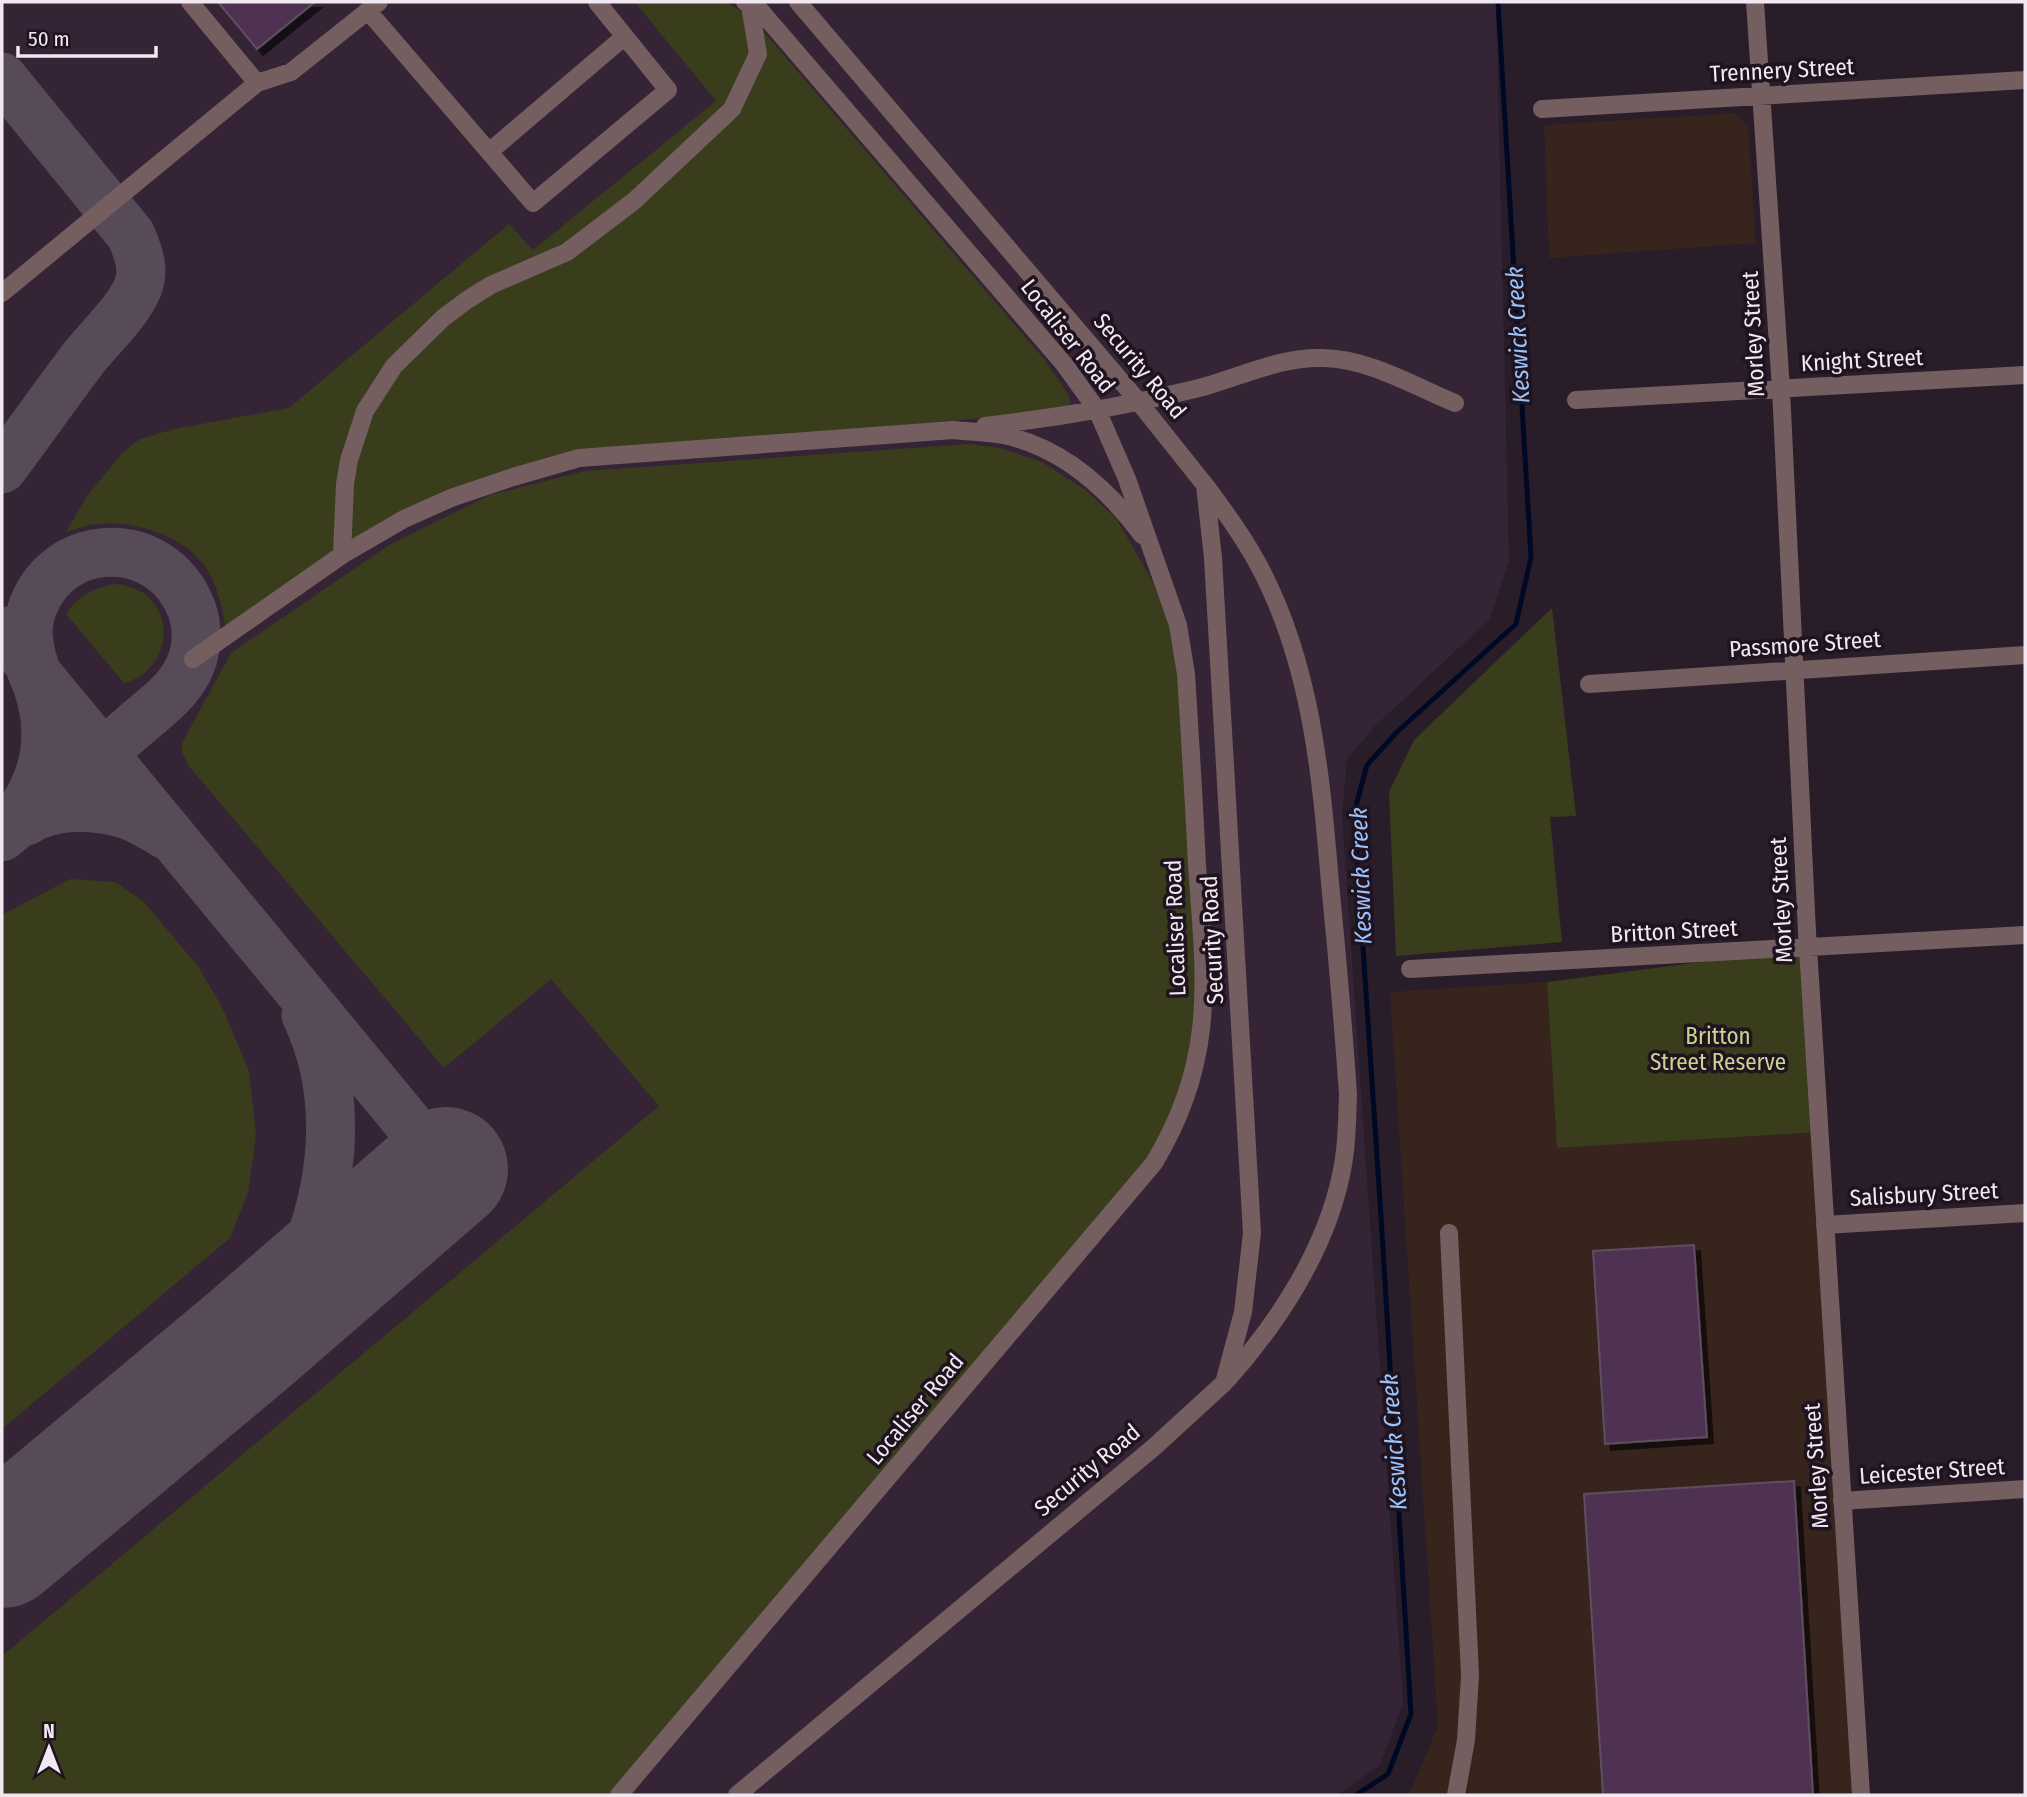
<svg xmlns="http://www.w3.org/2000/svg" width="2027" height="1797" font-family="'Fira Sans Condensed',sans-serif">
  <defs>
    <filter id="shadow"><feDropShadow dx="6" dy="6" stdDeviation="0" flood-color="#0009"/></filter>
  </defs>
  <rect width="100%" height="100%" fill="#291d2a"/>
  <!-- built -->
  <path fill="#352436" d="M2,2H1496L1509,560L1490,619L1376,725L1347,759L1342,815L1403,1703L1380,1765L1337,1795H2Z"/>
  <!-- industrial -->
  <path fill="#36241d" d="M1736,113L1748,127L1756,243L1549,258L1544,125Z
    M1547,982L1557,1148L1819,1132L1854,1795H1409L1438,1726L1390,992Z"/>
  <!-- green -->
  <path fill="#393d1b" d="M635,2H726L752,18L1044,359L1070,397V403L1065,411L583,453L468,484L409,507L300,577L226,632C223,609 218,585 204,565C182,535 133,520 97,524C87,525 76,529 66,532L87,496L123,452L140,439L174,429L289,408L509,224L533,250L716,101Z
    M970,444L1000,448L1042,462L1084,489L1116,518L1152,581L1171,631L1180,691L1196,984L1192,1054L1180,1102L1153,1155L611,1795H2V1656L659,1106L551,979L444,1068L188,765L182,752V743L231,653L389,545L490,495L585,471Z
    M118,584C128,586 141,589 148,597C178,625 162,674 124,683L66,614C79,595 96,586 118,584Z
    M1552,608L1576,816L1550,817L1562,942L1396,956L1389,792L1414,740Z
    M70,879L115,882L143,901L197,965L222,1007L249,1071L256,1135L248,1192L230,1238L2,1429V915Z
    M1808,948L1819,1132L1557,1148L1547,982Z"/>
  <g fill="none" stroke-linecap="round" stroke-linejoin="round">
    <!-- stream -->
    <path stroke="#000924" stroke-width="5" d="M1356,1795L1388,1774L1411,1714L1381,1216L1354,813L1367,765L1397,732L1516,624L1531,557L1498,2"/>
    <!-- taxiway -->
    <path stroke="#564b57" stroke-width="49" d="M2,77L131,235C138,252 145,268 138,287C128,312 99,338 82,360C55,396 29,433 2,469
      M2,631L446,1169
      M17,816C51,772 54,720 31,670
      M26,821C53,804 92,805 122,813C138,817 152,827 166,835
      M2,837C45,801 89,765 132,728C151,711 175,695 187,672C197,654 199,630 192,610C161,527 47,536 29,620C26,638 31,655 36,672
      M250,1339C267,1316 287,1294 299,1268C335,1188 344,1095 306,1015"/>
    <!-- runway -->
    <path stroke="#564b57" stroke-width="124" d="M2,1546L250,1339L446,1169"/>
  </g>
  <!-- building -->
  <path fill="#503351" stroke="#5d4f5e" stroke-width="2" filter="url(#shadow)" d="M218,2H315L257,49Z
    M1694,1245L1707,1437L1605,1444L1593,1251Z
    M1794,1481L1813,1795H1603L1584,1494Z"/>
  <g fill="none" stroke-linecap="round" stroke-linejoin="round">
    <!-- minor -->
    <path stroke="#745e60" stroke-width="18" d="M190,2L257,83L291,72L379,2
      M1755,2L1781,389L1807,932L1861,1795
      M368,11L533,203L668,90L597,2
      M1542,109L2025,80
      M489,152L624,37
      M2,293L257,83
      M1576,400L2025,375
      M985,426C1055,418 1126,406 1195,389C1236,379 1280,356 1324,358C1369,359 1414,386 1455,403
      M1205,485C1224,510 1243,536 1258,564C1311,662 1321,774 1330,883C1337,953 1343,1023 1348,1094C1347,1121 1347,1148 1341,1175C1325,1251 1278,1323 1227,1380
      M342,555L345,484L349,460L365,411L394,366L443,318L467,300L491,285L567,252L634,201L732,109L758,54L750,5
      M193,659L342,555L404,519L451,498L513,477L579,458L953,430C971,432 990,432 1008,436C1065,450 1108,489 1142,535
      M1589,684L2025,655
      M1410,969L2025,935
      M1825,1225L2025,1213
      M1449,1233L1470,1675L1466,1740L1456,1795
      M1842,1501L2025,1489
      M619,1795L1154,1163C1217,1059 1205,979 1197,865C1194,801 1190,737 1186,674L1178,625L1127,479L1097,410L1064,364L760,10L745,2
      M737,1795L1153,1448L1224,1383L1243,1312L1252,1233L1213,558L1205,485L1138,401L798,2"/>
  </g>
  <g text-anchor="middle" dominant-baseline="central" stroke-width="7" stroke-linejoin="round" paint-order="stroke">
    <!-- street labels -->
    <g font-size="23" fill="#f1e8f1" stroke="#1f1320">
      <text transform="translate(1782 70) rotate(-3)">Trennery Street</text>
      <text transform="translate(1753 334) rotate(-93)">Morley Street</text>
      <text transform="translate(1068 336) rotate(52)">Localiser Road</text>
      <text transform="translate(1862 360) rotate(-3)">Knight Street</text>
      <text transform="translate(1140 366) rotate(50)">Security Road</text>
      <text transform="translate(1805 644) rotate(-4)">Passmore Street</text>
      <text transform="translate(1781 900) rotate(-93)">Morley Street</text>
      <text transform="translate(1175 928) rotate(-92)">Localiser Road</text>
      <text transform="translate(1674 931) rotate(-3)">Britton Street</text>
      <text transform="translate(1212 940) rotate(-93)">Security Road</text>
      <text transform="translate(1924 1194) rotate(-3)">Salisbury Street</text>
      <text transform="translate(915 1409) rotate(-50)">Localiser Road</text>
      <text transform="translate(1816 1466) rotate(-94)">Morley Street</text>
      <text transform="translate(1087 1470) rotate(-40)">Security Road</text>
      <text transform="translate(1932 1471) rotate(-4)">Leicester Street</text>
    </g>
    <!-- park labels -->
    <g font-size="23" fill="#cad48e" stroke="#1f1320">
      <text x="1718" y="1036">Britton<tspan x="1718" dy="26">Street Reserve</tspan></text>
    </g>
    <!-- water labels -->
    <g font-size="24" font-style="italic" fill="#9ac3fc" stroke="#1f1320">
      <text transform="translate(1518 335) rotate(-93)">Keswick Creek</text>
      <text transform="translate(1361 876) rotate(-92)">Keswick Creek</text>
      <text transform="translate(1394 1442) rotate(-94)">Keswick Creek</text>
    </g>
  </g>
  <!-- border -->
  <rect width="2027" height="1797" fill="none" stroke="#f1e8f1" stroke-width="7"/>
  <!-- north arrow -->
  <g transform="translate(49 1748)" stroke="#1f1320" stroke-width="5" paint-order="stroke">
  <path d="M0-5L12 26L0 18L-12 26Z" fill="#f1e8f1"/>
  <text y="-10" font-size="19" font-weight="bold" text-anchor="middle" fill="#f1e8f1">N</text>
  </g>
  <!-- scale -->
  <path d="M18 46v10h138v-10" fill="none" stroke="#f1e8f1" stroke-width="3.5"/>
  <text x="28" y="46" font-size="21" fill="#f1e8f1" stroke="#1f1320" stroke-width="5" paint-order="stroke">50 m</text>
</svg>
